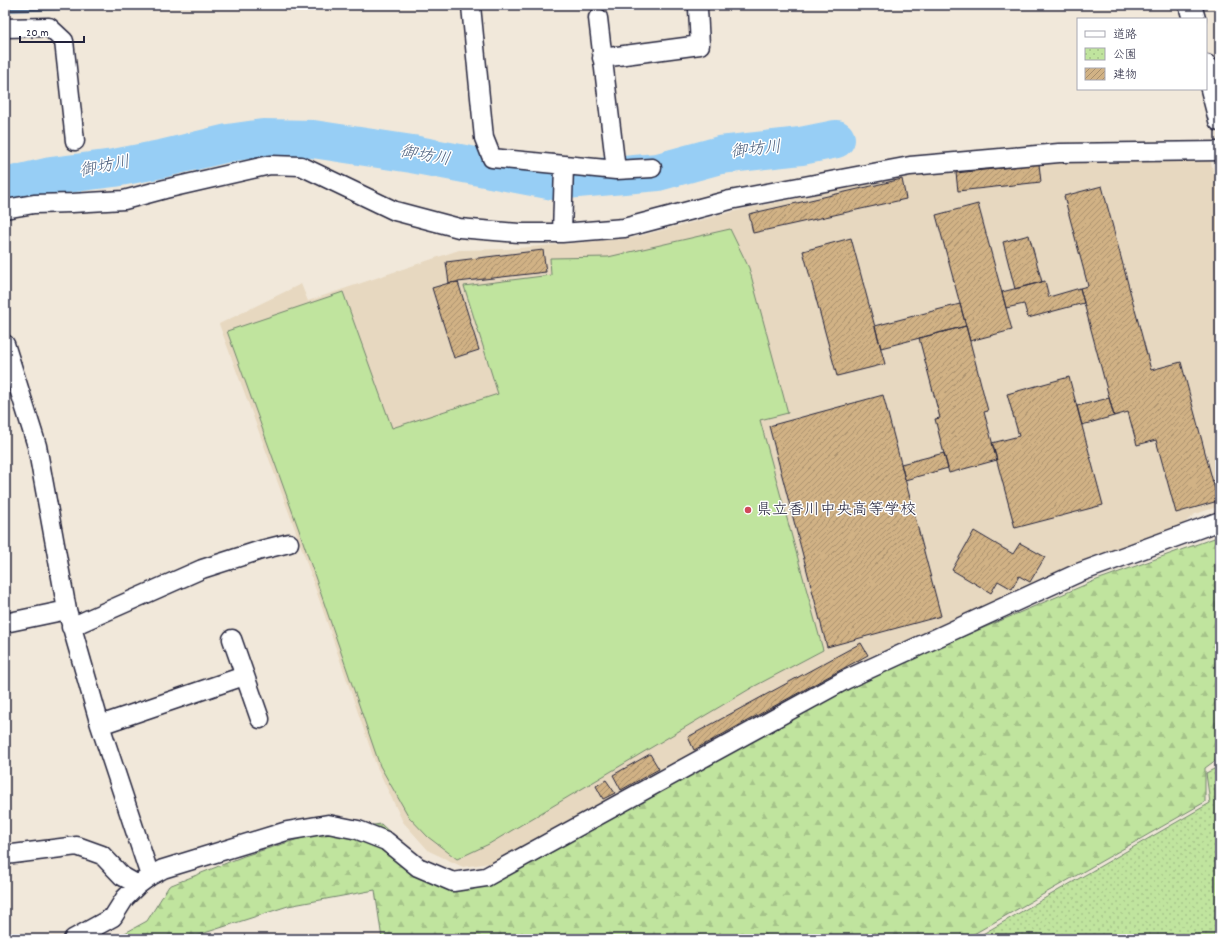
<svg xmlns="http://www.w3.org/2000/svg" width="1225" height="944" font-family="Dekko,'Klee One',sans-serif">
  <defs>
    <pattern id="forest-firs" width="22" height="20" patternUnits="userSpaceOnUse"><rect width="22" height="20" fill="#c0e49e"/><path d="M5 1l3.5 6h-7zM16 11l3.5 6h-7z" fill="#a5c389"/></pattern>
    <pattern id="park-dots" width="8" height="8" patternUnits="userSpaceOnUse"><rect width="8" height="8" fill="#c0e49e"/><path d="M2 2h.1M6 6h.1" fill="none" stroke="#a5c389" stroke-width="1.8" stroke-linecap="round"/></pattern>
    <pattern id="building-hatch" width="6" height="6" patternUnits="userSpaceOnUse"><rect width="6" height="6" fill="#d1b285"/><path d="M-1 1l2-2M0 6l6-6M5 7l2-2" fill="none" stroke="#a9906e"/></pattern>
  </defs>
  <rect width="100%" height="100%" fill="#f1e8da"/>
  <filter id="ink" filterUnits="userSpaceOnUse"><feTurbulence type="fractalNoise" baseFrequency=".025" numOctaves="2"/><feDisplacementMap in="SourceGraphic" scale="8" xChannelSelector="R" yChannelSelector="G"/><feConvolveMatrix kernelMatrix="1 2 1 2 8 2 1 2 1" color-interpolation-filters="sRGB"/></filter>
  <g filter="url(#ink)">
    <!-- built -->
    <path fill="#e7d8c0" d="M1210,159L1220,197V506L1195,514L1174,532L1075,566L871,656L496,862L463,867L429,851L403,822L376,765L295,529L219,324L301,284L308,301L459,250L507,249L632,238L740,210L911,175L1044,160Z"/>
    <!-- forest -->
    <path fill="url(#forest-firs)" stroke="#71836c" d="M1220,536V757L1205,768V802L965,939H382L375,890L288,906L186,939H114L147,921L169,886L244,856L318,833L381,824L413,854L439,886L472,890L531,859L849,685L1094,581Z"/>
    <!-- park -->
    <path fill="url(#park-dots)" stroke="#71836c" d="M1220,766V939H974L1210,803L1206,773Z"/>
    <!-- pitch -->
    <path fill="#c0e49e" stroke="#71836c" d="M730,229L749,268L788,413L760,420L823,650L753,687L489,844L457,859L428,837L409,817L380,766L299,530L227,331L343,292L392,428L498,394L464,286L551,275L550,258L608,257Z"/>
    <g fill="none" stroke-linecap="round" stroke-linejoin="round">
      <!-- stream -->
      <path stroke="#6889ab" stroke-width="6" d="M5,9L119,5"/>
      <!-- river -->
      <path stroke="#97cef5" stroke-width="38" d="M13,185L51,176L114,168L161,159L228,143L263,138L313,139L412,154L554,181L658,172L720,155L801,146L836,139"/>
    </g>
    <!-- building -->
    <path fill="url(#building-hatch)" stroke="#22223b" d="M1039,164L1041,182L958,191L956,173Z
      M902,179L906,199L753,233L749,214Z
      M1102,186L1151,370L1181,362L1218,501L1176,513L1156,440L1137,445L1128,412L1114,416L1080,288L1088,286L1064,196Z
      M978,204L1012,330L970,341L936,215Z
      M1029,235L1042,282L1015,289L1003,242Z
      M851,238L885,364L837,376L803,251Z
      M543,250L546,272L449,283L446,262Z
      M1045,281L1049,297L1080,288L1084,303L1028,318L1024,304L1006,308L1002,292Z
      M458,282L479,350L454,358L432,288L449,283Z
      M960,304L966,326L881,348L875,326Z
      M966,326L988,411L984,412L997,460L949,473L935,419L940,418L919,338Z
      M1069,377L1103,505L1015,528L992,443L1019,436L1007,394Z
      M883,395L941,616L827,647L769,426Z
      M1109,398L1114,416L1082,425L1077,406Z
      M944,453L948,468L905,480L901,464Z
      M974,531L1013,554L1020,543L1045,557L1030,582L1019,576L1012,589L998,581L991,593L952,570Z
      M861,643L868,655L694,750L688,737Z
      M650,754L659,769L621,790L613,775Z
      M606,780L615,793L603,799L596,786Z"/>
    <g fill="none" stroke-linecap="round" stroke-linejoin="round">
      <defs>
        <path id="street" d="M471,6L484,138L492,158L616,170L652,168
          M598,18L616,170
          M5,28L49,27L64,41L75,141
          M602,58L700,45L698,9
          M5,209L34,204L72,203L124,200L165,189L270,165L301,166L395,211L459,228L519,233H562L624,228L730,200L910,166L1059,153L1220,151
          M562,233L564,166
          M5,344L37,446L67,610L100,725L150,876
          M5,623L67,610
          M71,627L202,569L261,550L289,543
          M232,639L260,719
          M100,725L244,676
          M5,855L77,846L102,855L122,876L138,885
          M73,939L113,917L125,898L138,885L150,876L163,869L287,831L328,824L358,830L386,841L418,867L453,882L486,877L845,680L1078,573L1220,521"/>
        <path id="secondary" d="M1190,5L1194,19
          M1206,66L1220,120"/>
      </defs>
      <!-- street casing -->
      <use href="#street" stroke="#22223b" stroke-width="21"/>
      <!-- secondary casing -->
      <use href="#secondary" stroke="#22223b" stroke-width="25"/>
      <!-- street -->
      <use href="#street" stroke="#fff" stroke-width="18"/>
      <!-- secondary -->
      <use href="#secondary" stroke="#fff" stroke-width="22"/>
    </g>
  </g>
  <!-- markers -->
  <circle fill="#d1495b" stroke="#fff" stroke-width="1.5" cx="748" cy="510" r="4"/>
  <g text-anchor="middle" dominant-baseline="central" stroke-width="3" stroke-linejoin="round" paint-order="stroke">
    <!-- poi labels -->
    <g font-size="16" fill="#22223b" stroke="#fff" text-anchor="start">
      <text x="756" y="510">県立香川中央高等学校</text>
    </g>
    <!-- water labels -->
    <g font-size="17" font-style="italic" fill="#4b5e7c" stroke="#fff">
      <text transform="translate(756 151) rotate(-6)">御坊川</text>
      <text transform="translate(425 157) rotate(10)">御坊川</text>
      <text transform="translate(105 168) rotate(-11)">御坊川</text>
    </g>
  </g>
  <!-- margin -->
  <rect width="1225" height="944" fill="none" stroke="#fff" stroke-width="20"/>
  <rect x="10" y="10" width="1205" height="924" fill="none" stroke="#22223b" stroke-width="1.5" filter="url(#ink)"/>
  <!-- legend -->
  <rect x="1077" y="18" width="130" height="72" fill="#ffffff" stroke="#a7a7b1"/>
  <rect x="1085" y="31" width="20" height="6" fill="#ffffff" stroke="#a7a7b1"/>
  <text x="1113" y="38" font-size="12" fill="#22223b">道路</text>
  <rect x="1085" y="48" width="20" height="12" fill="url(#park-dots)" stroke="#a7a7b1"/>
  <text x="1113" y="58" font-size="12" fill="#22223b">公園</text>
  <rect x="1085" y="68" width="20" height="12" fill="url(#building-hatch)" stroke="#a7a7b1"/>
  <text x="1113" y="78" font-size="12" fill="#22223b">建物</text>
  <!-- scale -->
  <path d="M20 36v6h64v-6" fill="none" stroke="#22223b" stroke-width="2"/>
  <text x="26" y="36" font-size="12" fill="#22223b" stroke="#ffffff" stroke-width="3" paint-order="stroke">20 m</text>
</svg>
